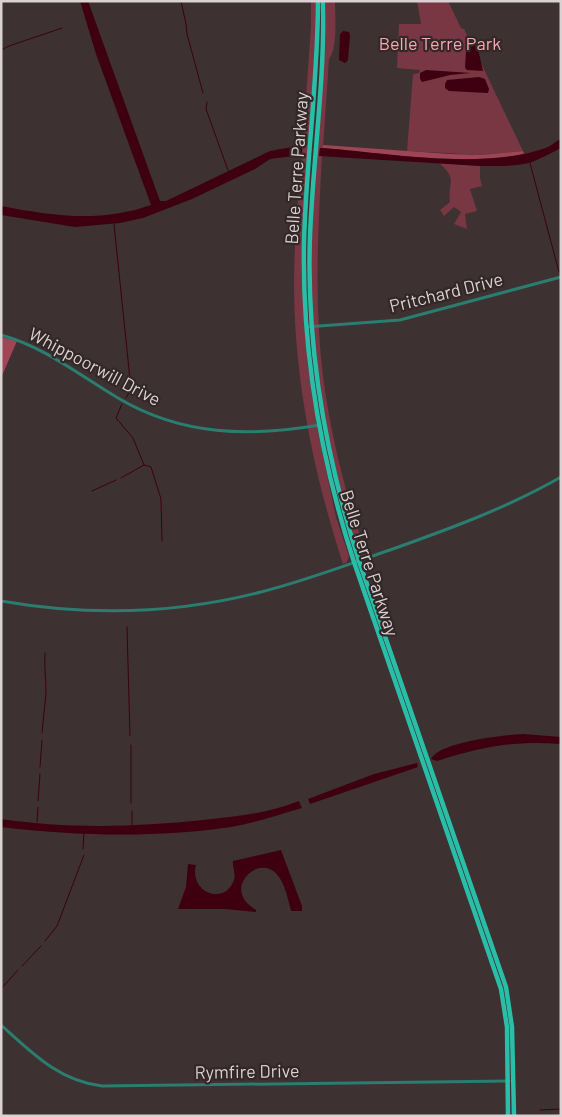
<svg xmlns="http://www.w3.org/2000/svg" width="562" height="1117" font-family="Barlow,sans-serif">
  <rect width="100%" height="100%" fill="#3d3132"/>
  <!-- green -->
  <path fill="#783742" d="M311,1H317L316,31L303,226L307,359L318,432L336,517L349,556L347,562L343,564C314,475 294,379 294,284C294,241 298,198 302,155C305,112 308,69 311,26Z
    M326,1H335C335,16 338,48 329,59L323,148L320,149L319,156H322C318,229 314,303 323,376C331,437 346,497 367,555L362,557L359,554L336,476L318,378L312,313L311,236L324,46L325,44Z
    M417,1H448L461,28L464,29L470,41L472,38H473L479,53L481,63L523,151L482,155L407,151L413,74L419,73L420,70L397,68L399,24H421Z
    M439,163L480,166V178L482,186L470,189L477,211L465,214L467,229L454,224L461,212L454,207L444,216L440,210L450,202C447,182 459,180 439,163Z"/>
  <!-- forest -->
  <path fill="#a04555" d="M323,145L450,154L482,155L523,151L524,154C462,166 386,154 323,148Z
    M1,337L17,341L1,378Z"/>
  <!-- water -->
  <path fill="#3e0010" d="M80,1H88L160,201H166L270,151L298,146L302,148V155L270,159L255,169L192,199L143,218L120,223L75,227L1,215V206C54,216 99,223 151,205L96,54Z
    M343,31L349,32L350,35L348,60L345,63L339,60L340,34Z
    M472,38L479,53L483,71L467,70L465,68L466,51Z
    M426,70L471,73L450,75L422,82L420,79V73Z
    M479,77L485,79L489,89L488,93L449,91L445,88V84L447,80Z
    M561,139V148C551,153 542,158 532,162C516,167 496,166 480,166L319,156L320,148H323C389,153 486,171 548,147C552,145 556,141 561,139Z
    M523,734L561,737V744C516,740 480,747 437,761L431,759C439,742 504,735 523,734Z
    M417,763L418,767L310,804L308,799L374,774Z
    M299,801L302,808C278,815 255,823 231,827C156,838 76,836 1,827V819C67,829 136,827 203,820C235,817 269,813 299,801Z
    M281,850L302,906V911H291C288,900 286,887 279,877C261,850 219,889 256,910V912L224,909H178L186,887L188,864L196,865C189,893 225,906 234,880C236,873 232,867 233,861Z"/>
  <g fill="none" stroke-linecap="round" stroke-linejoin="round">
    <!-- stream -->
    <path stroke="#3e0010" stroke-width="1" d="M181,1L186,24L187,34L203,93
      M1,50L9,46L62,28
      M207,102L206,109L229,173
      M530,163L559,272
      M114,224L131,389L126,398
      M122,404L116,418L133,438L144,465L151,467L161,499L162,541
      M121,478L144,465
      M92,491L116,480
      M127,627L130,736
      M42,733C43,719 45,706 46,693C46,679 44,667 45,653
      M131,745V803
      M40,767L42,740
      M38,801L40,774
      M132,811V825
      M37,822L38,807
      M83,849L84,832
      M45,941L57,926L84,855
      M22,966L41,946
      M1,989L18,970
      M540,1110L561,1109"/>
    <!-- minor -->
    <path stroke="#2a7d6f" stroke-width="3" d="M306,327L400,320L561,277
      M1,335C45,347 79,375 118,398C182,436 249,437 320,425
      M1,601C87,616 176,614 261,592C305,581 347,565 390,550C449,529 507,508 561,477
      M1,1025C32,1053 59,1081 102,1086L509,1081"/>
    <!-- major -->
    <path stroke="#28bea8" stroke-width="4.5" d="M318,1C318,82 306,162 304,243C302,354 320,457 354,562L501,989L507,1027L508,1116
      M323,1C325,80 313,158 310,236C306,347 325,455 359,561L506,987L512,1027L514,1116"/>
  </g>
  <g text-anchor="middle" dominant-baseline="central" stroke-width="4.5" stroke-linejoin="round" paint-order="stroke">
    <!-- park labels -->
    <g font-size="18" fill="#f5a9b1" stroke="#332728">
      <text x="440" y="43">Belle Terre Park</text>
    </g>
    <!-- street labels -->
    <g font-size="18" fill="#dad1d2" stroke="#332728">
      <text transform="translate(296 168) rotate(-86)">Belle Terre Parkway</text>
      <text transform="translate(446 292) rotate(-14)">Pritchard Drive</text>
      <text transform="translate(95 366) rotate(28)">Whippoorwill Drive</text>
      <text transform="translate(370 563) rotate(72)">Belle Terre Parkway</text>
      <text transform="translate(247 1071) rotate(-1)">Rymfire Drive</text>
    </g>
  </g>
  <!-- border -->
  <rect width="562" height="1117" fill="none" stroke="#dad1d2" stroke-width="5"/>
</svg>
